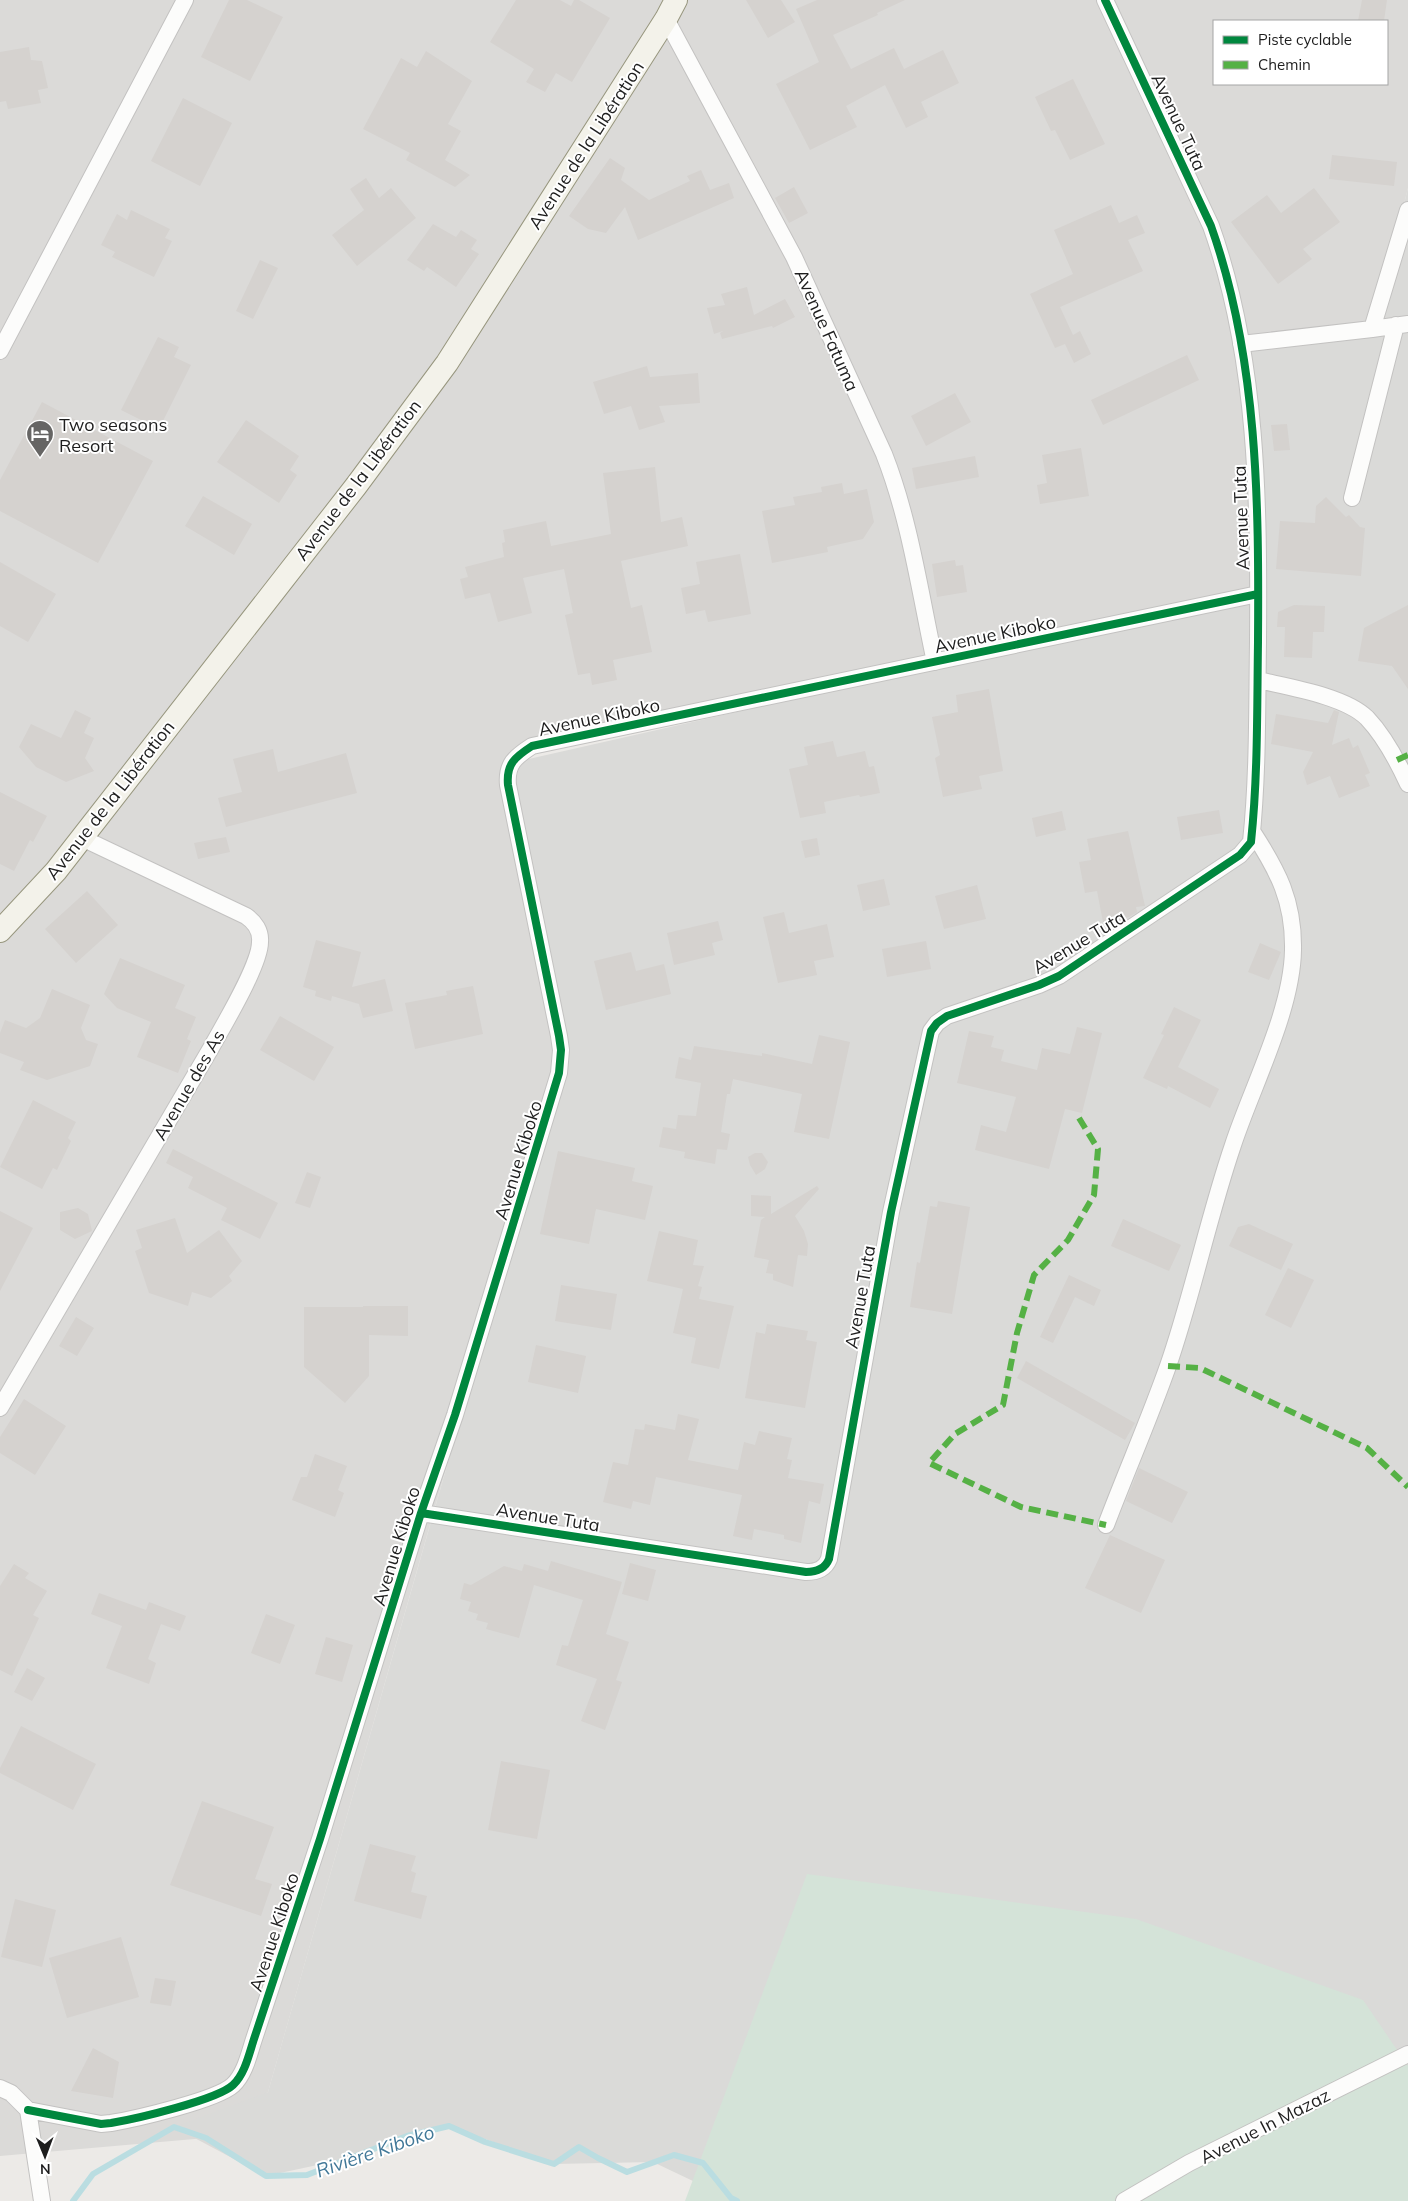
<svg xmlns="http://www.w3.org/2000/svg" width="1408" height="2201" font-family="Mulish,sans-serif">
  <rect width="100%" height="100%" fill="#eceae7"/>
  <!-- residential -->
  <path fill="#dbdad8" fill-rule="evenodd" d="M0,0H1408V188L1372,329L1258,594L564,740L511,763L559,1073L268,2092L206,2138L0,2156ZM1214,21H1387V84H1214Z"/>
  <!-- religious -->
  <path fill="#dadad8" d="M1408,188V2201H735L653,2162L554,2164L449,2126L355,2157L266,2176L174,2127L268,2092L559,1074L511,763L1258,594L1241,344L1372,329Z"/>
  <!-- wetland -->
  <path fill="#d4e3d8" d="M807,1874L1136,1919L1363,2000L1408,2066V2201H685Z"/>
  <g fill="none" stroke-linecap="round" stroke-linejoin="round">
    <!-- stream -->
    <path stroke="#badde1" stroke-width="6" d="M73,2201L93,2174L174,2127L206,2138L266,2176L307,2175L407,2136L449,2126L485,2142L554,2164L579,2147L598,2158L627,2172L674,2155L703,2163L731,2198L737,2201"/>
  </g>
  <!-- building -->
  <path fill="#d5d2cf" d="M229,0H247L283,17L250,81L201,57Z
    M516,0H560L571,6L574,0H579L610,18L572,82L556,73L545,92L526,82L534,69L490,42Z
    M746,0H781L795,22L768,38Z
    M817,0H905L877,13L878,15L833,35L851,69L894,48L904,69L943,50L959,83L921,102L928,117L906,128L885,85L846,106L857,127L810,150L776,84L819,62L796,9Z
    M1362,0H1387L1384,21H1358Z
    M29,47L31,60L42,61L48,88L38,90L41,103L8,109L6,101L0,102V52Z
    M426,51L472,81L448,124L461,131L445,160L470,175L455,187L406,160L410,153L363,129L401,58L417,67Z
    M1073,79L1105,144L1070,160L1055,130L1051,131L1035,97Z
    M183,98L232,123L200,186L151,161Z
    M1332,155L1397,162L1394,186L1329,179Z
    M610,158L625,168L621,180L649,200L690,181L687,176L701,170L710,190L729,183L734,198L638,240L625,207L606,233L588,229L569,216Z
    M366,178L379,198L391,188L416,218L357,266L332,235L364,210L350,189Z
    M794,187L808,213L789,223L775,198Z
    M1314,188L1340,222L1303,249L1312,259L1278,284L1231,222L1267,195L1281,213Z
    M1111,205L1119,223L1137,215L1145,233L1128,240L1143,271L1060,307L1073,335L1080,331L1091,354L1074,363L1065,344L1055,348L1030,294L1073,274L1054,230Z
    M131,210L170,229L165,238L172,241L154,277L112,257L115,252L101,245L117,214L127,220Z
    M433,224L456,237L461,230L477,240L471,249L479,254L456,287L427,267L424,271L407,260Z
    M260,260L278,268L253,319L236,311Z
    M747,287L754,315L785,299L795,317L773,328L772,326L722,339L720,333L723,331L714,334L707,308L725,305L721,294Z
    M158,337L179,347L174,357L191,365L159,429L121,410Z
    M1187,355L1199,380L1103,425L1091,400Z
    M647,366L650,377L698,373L700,403L659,406L665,422L639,430L631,406L604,414L593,382Z
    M955,393L971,422L926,446L911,416Z
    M42,402L153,461L98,563L0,511V480Z
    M246,420L299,456L290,470L297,475L279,503L217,462Z
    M1287,424L1290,450L1274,451L1271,425Z
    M1081,448L1089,496L1040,504L1037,485L1047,483L1042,455Z
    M975,456L979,477L916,489L912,468Z
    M655,467L661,522L682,517L688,546L621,561L631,608L642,605L652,652L613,660L617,680L592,685L590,673L578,675L565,615L573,613L564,569L523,578L532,613L498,622L490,593L465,599L460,579L468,577L465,567L504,557L502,543L505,542L503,530L546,521L551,546L611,534L603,473Z
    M842,483L844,494L867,489L874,522L863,539L827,547L828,552L772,563L762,511L795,505L793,497L822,492L821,487Z
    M203,496L252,524L234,555L185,526Z
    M1326,497L1346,517L1349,515L1360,527L1365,528L1361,576L1276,569L1280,521L1315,523L1316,506Z
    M740,554L751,614L708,622L705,610L686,614L681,588L700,584L696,562Z
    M955,560L956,566L963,565L967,592L937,597L932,564Z
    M0,562L56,594L28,642L0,626Z
    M1294,605L1325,606L1324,632H1313L1312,658L1284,657L1285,627H1277L1278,612Z
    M1408,605V689L1392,666L1358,661L1364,628Z
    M989,689L1003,771L979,776L982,789L943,797L935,758L940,755L932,717L958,712L956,695Z
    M75,710L91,718L84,733L94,738L85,758L94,771L66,782L36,767L19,747L31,724L61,738Z
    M1334,710L1339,712L1332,745L1349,738L1353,748L1358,745L1370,773L1365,775L1370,786L1339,798L1330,776L1307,785L1303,772L1313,752L1271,744L1276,714L1328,723Z
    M833,741L837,757L865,751L869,767L874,766L880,793L860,797L859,795L824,802L826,813L800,818L789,769L808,765L804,747Z
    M273,749L278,772L346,753L357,793L226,827L218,798L242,792L233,759Z
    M0,792L47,816L33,842L30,840L14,871L0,864Z
    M1219,810L1223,833L1181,840L1177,817Z
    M1062,811L1066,830L1036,837L1032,818Z
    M1128,831L1145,906L1136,907L1137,912L1129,917L1103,922L1097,891L1085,893L1079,862L1091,860L1087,839Z
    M226,837L230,852L198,859L194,843Z
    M817,838L820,855L805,858L801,841Z
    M884,879L890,905L863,911L857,885Z
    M977,885L986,919L944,929L935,896Z
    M87,891L118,925L76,963L45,929Z
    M784,912L789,933L827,924L834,957L814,961L817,975L778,983L763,917Z
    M718,921L723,940L712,943L715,955L674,965L667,933Z
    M316,940L361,952L352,987L385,979L393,1011L363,1018L359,1004L332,996L331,1001L315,996L316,991L303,987Z
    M926,941L931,969L887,977L882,949Z
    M1260,943L1281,952L1269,980L1248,972Z
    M631,952L636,971L664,964L671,994L606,1010L594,961Z
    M120,958L185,985L175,1008L196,1017L187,1039L191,1041L178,1073L137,1057L151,1022L117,1008L104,994Z
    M473,986L483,1034L415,1049L405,1003L447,995L446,991Z
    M52,989L90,1005L81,1028L86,1040L98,1044L90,1066L47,1080L20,1070L24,1062L0,1053V1033L5,1020L26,1028L40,1018Z
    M1174,1007L1201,1020L1178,1067L1219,1089L1210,1108L1168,1086L1167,1089L1143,1078L1164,1035L1161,1034Z
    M280,1016L334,1047L314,1081L260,1050Z
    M1077,1027L1102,1033L1082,1113L1065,1109L1049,1169L975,1150L981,1125L1006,1132L1016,1097L957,1083L969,1031L994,1036L991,1047L1004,1050L1001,1061L1037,1070L1042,1048L1070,1054Z
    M819,1035L850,1042L829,1139L794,1132L802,1094L733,1079L730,1094H727L721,1132L730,1134L727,1150L717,1149L715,1164L684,1158L685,1152L659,1147L663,1127L676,1129L678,1115L696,1116L701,1083L675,1078L679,1057L691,1060L694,1046L762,1056V1053L812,1064Z
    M33,1100L76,1122L68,1138L71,1141L57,1170L53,1168L42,1189L0,1167Z
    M173,1149L278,1203L260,1239L221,1220L227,1208L188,1188L193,1177L166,1163Z
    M558,1151L635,1168L632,1181L653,1186L645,1220L596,1209L589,1244L540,1234Z
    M755,1153H762L768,1162L765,1169L756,1175L750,1165L748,1157Z
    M307,1172L321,1177L310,1208L295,1203Z
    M817,1186L819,1189L795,1216L804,1231L808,1244L807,1256L798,1255L793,1287L773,1280V1274L766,1273L769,1260L754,1257L761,1220L765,1217L751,1216V1195L771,1196V1214Z
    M938,1201L970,1207L952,1314L910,1307L917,1262L920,1263L930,1206L937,1207Z
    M78,1208L88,1214L92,1231L75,1239L60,1230V1212Z
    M0,1211L33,1228L0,1291Z
    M175,1218L187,1253L219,1230L242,1261L229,1276L232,1281L211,1298L192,1292L188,1306L149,1293L135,1251L142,1248L136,1230Z
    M1123,1219L1181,1245L1169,1271L1111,1246Z
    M1249,1224L1293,1244L1281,1270L1229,1246L1238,1227Z
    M659,1231L698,1240L693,1265L704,1266L698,1286L702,1287L699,1299L734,1306L719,1369L691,1363L696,1338L673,1333L683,1289L647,1281Z
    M1288,1268L1314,1280L1291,1328L1265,1315Z
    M1069,1275L1101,1290L1094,1306L1075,1297L1053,1343L1040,1337Z
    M561,1285L617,1294L611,1330L555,1321Z
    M363,1306H408V1336L369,1335V1376L345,1403L304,1367V1307H363Z
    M76,1317L94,1328L77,1356L59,1346Z
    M767,1324L808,1331L806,1340L817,1342L805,1408L745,1398L756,1332L765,1334Z
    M536,1345L586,1356L578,1393L528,1382Z
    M1026,1361L1135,1423L1125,1440L1017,1378Z
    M24,1399L66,1426L35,1475L0,1453V1437Z
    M678,1414L699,1419L688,1460L738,1470L744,1442L755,1445L759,1431L792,1438L787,1459L792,1460L788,1478L824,1484L820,1504L809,1501L801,1543L784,1539V1535L754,1529L752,1540L733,1536L742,1495L656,1477L650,1505L633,1501L631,1509L603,1502L613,1462L628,1465L635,1429L644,1430L645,1424L675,1430Z
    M315,1454L347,1466L338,1490L344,1493L335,1517L292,1500L301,1477H307Z
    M1139,1468L1188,1492L1172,1523L1126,1501Z
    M1110,1535L1165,1560L1141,1613L1085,1588Z
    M551,1561L622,1582L606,1634L629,1642L616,1680L622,1682L605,1730L581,1721L597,1679L556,1665L562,1645L568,1646L583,1600L534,1585L519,1638L486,1629L488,1623L476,1620L478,1614L468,1611L471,1602L460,1599L464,1583L471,1585L504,1566L522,1571L524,1564L548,1571Z
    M630,1563L656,1570L648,1601L622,1594Z
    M14,1564L29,1573L25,1578L47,1591L33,1615L39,1618L12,1676L0,1670V1586Z
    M99,1593L146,1610L149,1602L186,1616L180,1631L161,1624L148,1659L156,1663L149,1684L106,1668L122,1626L91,1614Z
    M266,1614L295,1625L280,1664L251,1653Z
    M326,1637L353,1645L342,1682L315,1674Z
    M27,1668L45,1678L32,1701L14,1692Z
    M21,1726L96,1764L73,1810L0,1773V1768Z
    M501,1761L550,1770L537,1839L488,1830Z
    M202,1801L274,1827L255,1879L272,1884L261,1916L170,1885Z
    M370,1844L416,1856L411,1871L416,1873L411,1892L427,1896L421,1919L354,1901Z
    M15,1899L56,1910L42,1967L1,1957Z
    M121,1937L139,1997L67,2018L49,1958Z
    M155,1978L176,1981L171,2006L150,2003Z
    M93,2048L119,2062L113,2098L71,2091Z"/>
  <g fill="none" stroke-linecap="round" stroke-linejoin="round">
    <defs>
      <path id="street" d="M666,19L794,257L884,454C910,520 920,593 935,662
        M1372,329L1408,210
        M1241,344L1372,329L1408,324
        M0,351L185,0
        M1352,498L1396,325
        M1258,680C1288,687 1345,696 1367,718C1385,737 1397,760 1408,784
        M0,1408L211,1048C223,1026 260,965 260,942C261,931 255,922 246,916L82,838
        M421,1513L806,1572C817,1572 825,1569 829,1559L891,1212L931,1031L937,1023L947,1016L1039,985L1059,976L1240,855L1251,842C1258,776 1257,708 1258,642C1259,503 1258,358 1211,226L1105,0
        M1106,1525C1126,1472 1149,1420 1168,1366C1193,1294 1208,1218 1233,1145C1252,1087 1292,1011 1293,950C1294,901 1278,871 1252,831
        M0,2088L11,2093L28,2110L42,2201
        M28,2110L101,2124L111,2123C135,2119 217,2100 233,2085C245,2074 249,2054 254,2039L320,1839L421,1513L455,1415L559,1073L561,1050L559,1036L508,785C506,764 515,757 532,746L1258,594
        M1124,2201L1189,2163L1408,2054"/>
      <path id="secondary" d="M0,931L56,871L356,486L447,363L666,19L676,0"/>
    </defs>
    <!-- street casing -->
    <use href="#street" stroke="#c3c2c1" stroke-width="18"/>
    <!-- secondary casing -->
    <use href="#secondary" stroke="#97967e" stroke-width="24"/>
    <!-- street -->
    <use href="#street" stroke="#fcfcfb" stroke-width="16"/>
    <!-- secondary -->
    <use href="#secondary" stroke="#f3f2ea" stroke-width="22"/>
    <!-- quiet -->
    <path stroke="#55b145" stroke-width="6" stroke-dasharray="12 6" stroke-linecap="butt" d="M1397,760L1408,755
      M1079,1118L1098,1149L1094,1195L1068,1240L1034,1275L1017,1333L1003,1405L955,1434L929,1463L1021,1507L1106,1525
      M1168,1366L1200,1368L1367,1448L1408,1487"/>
    <defs>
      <path id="cycleway" d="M421,1513L806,1572C817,1572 825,1569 829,1559L891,1212L931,1031L937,1023L947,1016L1039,985L1059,976L1240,855L1251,842C1258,776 1257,708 1258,642C1259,503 1258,358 1211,226L1105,0
        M28,2110L101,2124L111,2123C135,2119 217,2100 233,2085C245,2074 249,2054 254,2039L320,1839L421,1513L455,1415L559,1073L561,1050L559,1036L508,785C506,764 515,757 532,746L1258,594"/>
    </defs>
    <!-- cycleway casing -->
    <use href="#cycleway" stroke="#fff" stroke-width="11"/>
    <!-- cycleway -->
    <use href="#cycleway" stroke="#00873e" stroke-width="8"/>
  </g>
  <!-- icons -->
  <defs>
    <symbol id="hotel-pin" viewBox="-11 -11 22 30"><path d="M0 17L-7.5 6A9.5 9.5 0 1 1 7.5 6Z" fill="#666564" stroke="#fff"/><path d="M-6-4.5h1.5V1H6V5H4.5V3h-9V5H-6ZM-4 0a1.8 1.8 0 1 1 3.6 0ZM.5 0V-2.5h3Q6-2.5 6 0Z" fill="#fff"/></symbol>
  </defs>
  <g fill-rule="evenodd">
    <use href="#hotel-pin" x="24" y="418" width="32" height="43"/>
  </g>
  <g text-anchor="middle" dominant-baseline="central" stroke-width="4" stroke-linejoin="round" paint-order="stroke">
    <!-- street labels -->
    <g font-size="18" fill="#1e1e1e" stroke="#fff">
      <text transform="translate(1179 122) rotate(65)">Avenue Tuta</text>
      <text transform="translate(586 145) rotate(-57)">Avenue de la Libération</text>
      <text transform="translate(827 330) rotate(66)">Avenue Fatuma</text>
      <text transform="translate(358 480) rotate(-53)">Avenue de la Libération</text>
      <text transform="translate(1241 518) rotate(-92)">Avenue Tuta</text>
      <text transform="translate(995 634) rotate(-12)">Avenue Kiboko</text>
      <text transform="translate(599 717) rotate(-12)">Avenue Kiboko</text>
      <text transform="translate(110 800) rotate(-52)">Avenue de la Libération</text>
      <text transform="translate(1079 942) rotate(-31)">Avenue Tuta</text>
      <text transform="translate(189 1085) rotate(-60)">Avenue des As</text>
      <text transform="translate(518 1160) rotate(-73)">Avenue Kiboko</text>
      <text transform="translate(860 1297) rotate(-80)">Avenue Tuta</text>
      <text transform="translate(548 1517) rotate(9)">Avenue Tuta</text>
      <text transform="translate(396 1546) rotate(-73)">Avenue Kiboko</text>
      <text transform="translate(274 1932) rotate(-72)">Avenue Kiboko</text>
      <text transform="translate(1265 2126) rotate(-27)">Avenue In Mazaz</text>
    </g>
    <!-- poi labels -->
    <g font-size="18" fill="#1e1e1e" stroke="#fff" text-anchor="start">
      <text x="59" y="424">Two seasons<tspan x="59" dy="21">Resort</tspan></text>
    </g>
    <!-- water labels -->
    <g font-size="19" font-style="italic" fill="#417898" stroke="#fff">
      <text transform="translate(375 2151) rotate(-19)">Rivière Kiboko</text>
    </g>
  </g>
  <!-- legend -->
  <rect x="1213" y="20" width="175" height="65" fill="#ffffff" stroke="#a5a5a5"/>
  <rect x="1223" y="36" width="25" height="8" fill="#00873e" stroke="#a5a5a5"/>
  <text x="1258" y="45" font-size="15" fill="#1e1e1e">Piste cyclable</text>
  <rect x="1223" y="61" width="25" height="8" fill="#55b145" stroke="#a5a5a5"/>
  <text x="1258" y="70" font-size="15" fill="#1e1e1e">Chemin</text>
  <!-- north arrow -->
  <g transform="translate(45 2156) rotate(179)" stroke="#ffffff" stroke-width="4" paint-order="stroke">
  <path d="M0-4L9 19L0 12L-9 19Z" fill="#1e1e1e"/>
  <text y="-8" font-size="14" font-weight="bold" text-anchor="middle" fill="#1e1e1e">N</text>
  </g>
</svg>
